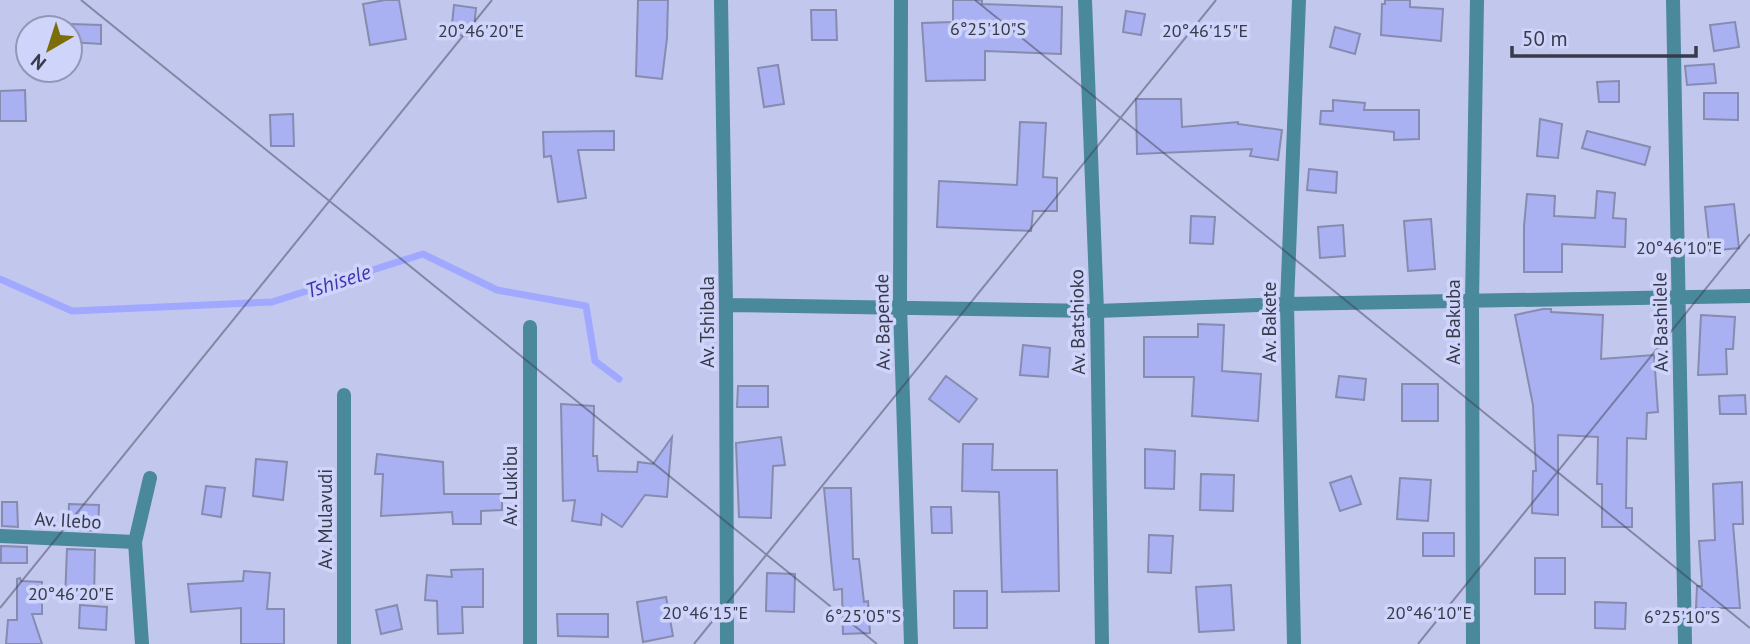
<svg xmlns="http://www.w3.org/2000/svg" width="1750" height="644" font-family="'PT Sans',sans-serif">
  <rect width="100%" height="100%" fill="#c2c7ee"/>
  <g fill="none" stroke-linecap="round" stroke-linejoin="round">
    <!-- stream -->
    <path stroke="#a1a8ff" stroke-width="7" d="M0,279L72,311L272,302L423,254L497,290L586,306L595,361L619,379"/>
  </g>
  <!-- building -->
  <path fill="#aab1f2" stroke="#868baf" stroke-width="2" d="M385,0H399L406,39L370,45L363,4Z
    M638,0H668L667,38L662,79L636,76Z
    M953,0H982V4L1062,7L1061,54L985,51V80L926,81L922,23L953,22Z
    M1385,0H1410V7L1443,9L1441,41L1381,35L1382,4H1385Z
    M454,5L476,8L473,37L451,34Z
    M811,10H836L837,40H812Z
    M1126,11L1145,14L1141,35L1123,32Z
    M1735,22L1739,47L1714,51L1710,25Z
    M70,24L101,25V44L70,42Z
    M1335,27L1360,34L1355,54L1330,47Z
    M1714,64L1716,83L1687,85L1685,66Z
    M778,65L784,104L764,107L758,68Z
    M1619,81V102H1599L1597,82Z
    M25,90L26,121H0V91Z
    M1704,93H1738V120L1704,119Z
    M1136,99H1181L1182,127L1238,122V124L1282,130L1278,160L1250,156L1252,149L1137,154Z
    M1333,100L1365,103L1364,110H1419V139L1394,140V132L1320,124L1321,111H1333Z
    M293,114L294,146H271L270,115Z
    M1540,119L1562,124L1558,158L1537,156Z
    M1020,122L1046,123L1043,177L1057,178V211H1033L1031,231L937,227L939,181L1017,185Z
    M614,131V150H578L586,198L558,202L551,156L544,157L543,132Z
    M1587,131L1650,147L1645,165L1582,148Z
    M1309,169L1337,172L1336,193L1307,190Z
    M1597,191L1615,193L1613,218L1626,219L1625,247L1562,244V272H1524V226L1527,194L1555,196L1554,216L1595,218Z
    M1734,204L1739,248L1710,251L1705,207Z
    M1191,216L1215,217L1213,244L1190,243Z
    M1431,219L1435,269L1408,271L1404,221Z
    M1343,225L1345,256L1320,258L1318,227Z
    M1543,309H1551V312L1603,315L1601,359L1654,355L1658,412L1647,413L1646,439L1627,438L1626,508H1632V527H1602V484H1597L1598,437L1558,435V515L1532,513L1533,471H1536L1533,405L1515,315Z
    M1701,315L1735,317L1733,349H1726L1727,374L1698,375Z
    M1198,324L1224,325L1222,371L1261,374L1258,421L1192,416L1194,377H1144V337H1198Z
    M1023,345L1050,348L1048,377L1020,375Z
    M946,376L977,399L959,422L929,399Z
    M1339,376L1366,379L1364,400L1336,397Z
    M1402,384H1438V421H1402Z
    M738,386H768V407H737Z
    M1745,395L1746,414H1720L1719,396Z
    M561,404L594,406L593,456H597L598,471L637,472L638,462L653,464L672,437L667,497L645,495L622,527L602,514L601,525L572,521L575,500L563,501Z
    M781,437L785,465L773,466L771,518L739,517L736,443Z
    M963,444H993L992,470H1057L1059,591L1002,592L999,492L962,491Z
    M1145,449L1175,451L1174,489L1145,488Z
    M377,454L443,462L444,494H502V510L481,511V524H453L452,512L381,516L383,474H375Z
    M256,459L287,462L283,500L253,496Z
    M1201,474L1234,475L1233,511L1200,510Z
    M1351,476L1361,504L1340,511L1330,483Z
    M1400,478L1431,480L1428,521L1397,519Z
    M1742,482L1743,524H1733L1740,608H1696L1697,586H1702L1699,541L1715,540L1713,484Z
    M206,486L225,488L221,517L202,514Z
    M824,488H851L853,559H859L864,602L868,601L870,633L843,634L842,589L834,590Z
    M2,502H17L18,527L2,526Z
    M69,504L99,505L98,531L68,529Z
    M931,507H951L952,533H932Z
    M1423,533H1454V556H1423Z
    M1149,535L1173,536L1171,573L1148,572Z
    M1,546L27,547V563H1Z
    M67,549L95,550L94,600L65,599Z
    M1535,558H1565V594H1535Z
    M483,569V607H462L463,633L438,634L437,601L425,600L427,575L452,577L451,570Z
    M244,571L270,573L267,609H284V644H241V608L191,612L188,584L243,581Z
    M767,573L795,574L794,612L766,611Z
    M20,578L21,581L42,582V614H32L42,644H6L8,620H17V579Z
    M1231,585L1234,630L1199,632L1196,587Z
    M954,591H987V628H954Z
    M666,597L673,636L643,642L637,602Z
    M1595,602L1626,603L1625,629L1595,628Z
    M80,605L107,607L106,630L79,628Z
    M397,605L402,629L381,634L376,610Z
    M557,614H608V637L558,636Z"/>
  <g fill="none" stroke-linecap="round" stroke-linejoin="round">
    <!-- minor -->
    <path stroke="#4a889b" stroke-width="14" d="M721,0L726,305L727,644
      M901,0L900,306L911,644
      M1085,0L1097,311L1102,644
      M1673,0L1685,644
      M726,305L1097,311L1287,304L1750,296
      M530,327V644
      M0,536L135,542
      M142,644L135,542L150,478
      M344,644V395
      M1294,644L1287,304L1299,0
      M1473,644L1472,301L1477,0"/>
  </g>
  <!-- ticks -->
  <path fill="none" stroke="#383a4a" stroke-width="2" stroke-opacity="0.45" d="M81,0L877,644M975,0L1750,628M0,608L492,0M694,644L1216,0M1418,644L1750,234"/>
  <g text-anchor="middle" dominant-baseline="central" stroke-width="7" stroke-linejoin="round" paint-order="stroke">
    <!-- street labels -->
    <g font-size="19" fill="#383a4a" stroke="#cfd4fb">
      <text transform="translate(707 322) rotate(-90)">Av. Tshibala</text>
      <text transform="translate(882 322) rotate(-91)">Av. Bapende</text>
      <text transform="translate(1077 322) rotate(-91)">Av. Batshioko</text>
      <text transform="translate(1269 322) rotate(-90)">Av. Bakete</text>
      <text transform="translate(1453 322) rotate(-90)">Av. Bakuba</text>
      <text transform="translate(1660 322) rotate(-91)">Av. Bashilele</text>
      <text transform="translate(510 486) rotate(-90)">Av. Lukibu</text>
      <text transform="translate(325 519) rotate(-90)">Av. Mulavudi</text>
      <text transform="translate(68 520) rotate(3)">Av. Ilebo</text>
    </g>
    <!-- water labels -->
    <g font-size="21" font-style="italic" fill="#4135af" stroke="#cfd4fb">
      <text transform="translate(338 281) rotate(-18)">Tshisele</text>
    </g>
  </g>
  <g font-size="18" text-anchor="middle" fill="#383a4a" stroke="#cfd4fb" stroke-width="7" stroke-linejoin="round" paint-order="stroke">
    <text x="988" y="35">6°25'10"S</text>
    <text x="481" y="37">20°46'20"E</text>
    <text x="1205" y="37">20°46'15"E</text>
    <text x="1679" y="254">20°46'10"E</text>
    <text x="71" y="600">20°46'20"E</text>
    <text x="705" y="619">20°46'15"E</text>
    <text x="1429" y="619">20°46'10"E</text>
    <text x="863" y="622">6°25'05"S</text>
    <text x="1682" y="623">6°25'10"S</text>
  </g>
  <!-- north arrow -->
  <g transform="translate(49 49) rotate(219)"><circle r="33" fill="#cfd4fb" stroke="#9396b4" stroke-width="2"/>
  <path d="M0-5L12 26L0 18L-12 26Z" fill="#7c6d08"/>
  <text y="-10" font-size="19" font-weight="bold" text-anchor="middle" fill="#383a4a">N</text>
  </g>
  <!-- scale -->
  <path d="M1512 46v10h184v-10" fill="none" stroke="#383a4a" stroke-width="3.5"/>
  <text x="1522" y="46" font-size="21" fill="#383a4a" stroke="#cfd4fb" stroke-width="5" paint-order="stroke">50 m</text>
</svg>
